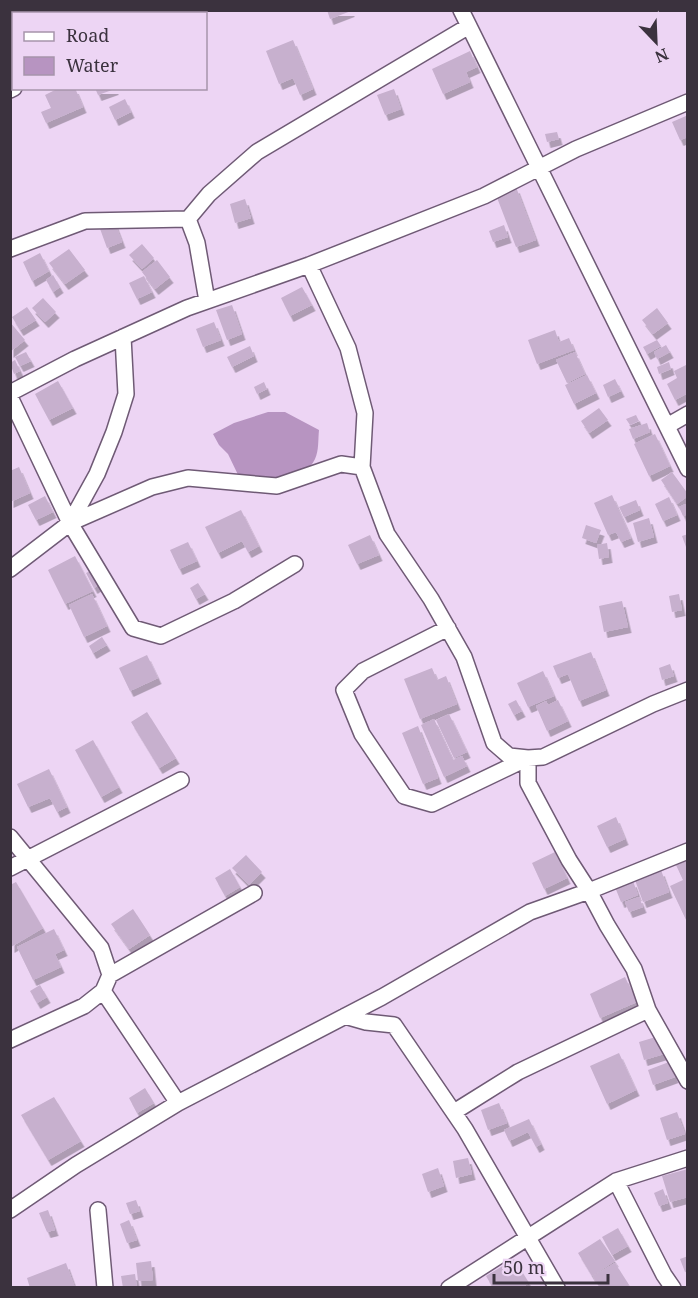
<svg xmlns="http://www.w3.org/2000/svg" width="698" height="1298" font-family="'Noto Serif',serif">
  <defs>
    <filter id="shadow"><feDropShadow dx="3.5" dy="6" stdDeviation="0" flood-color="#0004"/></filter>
  </defs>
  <rect width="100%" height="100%" fill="#edd5f4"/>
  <!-- water -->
  <path fill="#b794c1" d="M268,412H285L319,430C318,439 319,451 315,459C303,484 265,479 241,481L228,454L219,445L213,434L234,423Z"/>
  <!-- building -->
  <path fill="#c7b0ce" filter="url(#shadow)" d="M14,10H39L40,14H14L13,20L10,12Z
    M54,10H84L85,14H56Z
    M327,10H351V11L330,19Z
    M293,40L313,89L300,95L293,78L279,84L266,51Z
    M470,51L477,67L466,72L470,82L443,94L432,69Z
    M59,88H75L83,107L46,123L41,112L51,108L45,95Z
    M95,88H115V89L98,95Z
    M394,89L401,109L385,115L377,95Z
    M125,99L131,112L115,120L109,107Z
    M686,116L688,137L680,140L672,122Z
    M557,132L559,139L547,142L545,134Z
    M516,187L536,240L516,247L496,195Z
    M245,199L251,218L235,223L230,204Z
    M114,221L122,242L107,248L99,226Z
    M504,225L508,237L493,242L489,231Z
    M142,244L154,258L142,269L129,255Z
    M69,249L85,270L65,284L49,263Z
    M40,253L49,271L32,281L23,262Z
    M157,260L170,277L155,289L142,272Z
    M53,275L60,287L53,292L46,280Z
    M144,276L152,292L137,299L129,283Z
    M302,287L312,305L290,316L281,298Z
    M43,298L56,312L45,322L32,308Z
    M232,305L242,334L227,340L216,310Z
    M27,307L36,320L20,330L12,317Z
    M657,308L668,323L653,334L642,320Z
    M10,322L25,340L10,352Z
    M214,322L221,340L203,347L196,329Z
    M555,330L559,342L569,338L574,350L537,364L528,340Z
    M657,340L661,346L647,354L643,347Z
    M666,345L670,352L657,359L654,352Z
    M250,346L254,356L232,367L227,357Z
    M26,352L31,361L20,366L15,357Z
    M575,352L585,374L567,383L556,360Z
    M15,360L20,371L14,374L10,363Z
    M669,362L671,369L659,374L657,367Z
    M688,364V393L675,400L667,384L677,378L674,371Z
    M587,375L596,393L574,404L565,385Z
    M615,379L621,391L608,397L603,385Z
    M58,381L73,408L49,420L35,394Z
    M264,382L267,389L257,394L254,387Z
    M599,408L608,420L589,433L581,421Z
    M636,415L639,421L630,425L626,419Z
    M647,423L650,432L633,439L629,429Z
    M655,434L670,466L649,476L634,444Z
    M19,467L30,493L10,502V471Z
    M672,472L688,494V496L677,504L661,480Z
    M612,495L631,538L621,542L616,532L608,535L594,503Z
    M45,496L53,512L36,520L28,505Z
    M669,497L677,515L663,521L655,504Z
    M636,500L640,510L624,517L619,507Z
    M688,503V514L683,516L679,507Z
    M241,510L259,546L248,552L242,541L218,553L205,527Z
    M649,518L654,537L638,542L633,523Z
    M586,525L601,530L596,543L582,538Z
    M688,534V547H686L682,536Z
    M370,535L379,555L357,564L348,545Z
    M188,542L197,561L179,569L170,550Z
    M607,543L609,557L599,559L597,545Z
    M75,556L93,591L65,604L48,570Z
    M92,570L100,584L94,588L86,573Z
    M198,583L205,594L196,599L190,588Z
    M92,594L107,626L84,637L69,605Z
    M679,594L682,610L672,612L669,596Z
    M622,601L628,627L604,632L599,606Z
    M102,637L107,645L93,653L89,646Z
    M591,652L606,690L579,701L568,674L558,678L553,666Z
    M147,655L158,678L130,691L119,668Z
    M670,664L674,676L662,680L659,668Z
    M432,668L437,680L446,676L457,704L420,719L404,679Z
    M543,671L554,696L528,707L517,683Z
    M516,700L522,711L514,715L508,704Z
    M558,700L568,721L547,731L536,706L546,701L548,705Z
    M147,712L176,758L159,768L131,722Z
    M449,714L467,752L454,758L436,720Z
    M434,719L453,760L462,756L467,766L444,777L421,725Z
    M418,726L438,778L423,784L402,733Z
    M93,740L119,787L101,797L75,750Z
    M49,769L67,807L57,812L50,798L28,807L17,784Z
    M616,817L625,839L607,847L597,826Z
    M555,852L567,878L544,889L532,863Z
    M246,855L262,872L249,885L232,868Z
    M688,860V924L670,886L683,880L676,865Z
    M230,869L240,887L225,896L215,878Z
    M661,870L669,892L643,902L635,880Z
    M633,881L638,895L621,902L615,887Z
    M16,882L43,928L11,947L10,885Z
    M639,897L643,907L629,912L625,902Z
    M133,909L150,935L129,949L111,924Z
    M54,929L64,950L55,954L61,967L33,980L17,947Z
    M625,977L637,1002L600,1018L590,994Z
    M40,985L47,997L37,1003L30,991Z
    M659,1036L664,1054L644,1060L639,1042Z
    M619,1053L636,1090L607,1104L590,1066Z
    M669,1062L675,1077L653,1085L648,1070Z
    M145,1088L154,1103L137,1113L129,1098Z
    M54,1097L81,1141L48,1160L21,1115Z
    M499,1103L507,1123L488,1130L481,1110Z
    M677,1112L685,1134L667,1140L660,1118Z
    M529,1119L541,1144L536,1147L528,1132L509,1141L504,1130Z
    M468,1158L472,1174L456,1178L453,1161Z
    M438,1168L444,1186L428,1192L422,1174Z
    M688,1169V1197L670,1202L662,1176Z
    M663,1189L668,1203L659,1206L654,1193Z
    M136,1200L140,1211L130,1214L126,1203Z
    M48,1210L55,1230L47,1232L39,1213Z
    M129,1220L137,1240L127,1243L120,1224Z
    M618,1228L628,1246L612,1255L602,1237Z
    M600,1239L615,1261L592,1276L578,1253Z
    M688,1256V1271L685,1272L680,1259Z
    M514,1259L529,1283L521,1288H493L486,1276Z
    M151,1261L153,1280L138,1281L136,1263Z
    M66,1263L75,1288H30L27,1278Z
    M615,1263L629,1285L625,1288H600L593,1276Z
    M135,1274L137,1288H123L121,1276Z"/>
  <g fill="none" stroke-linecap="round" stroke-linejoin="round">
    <defs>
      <path id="minor" d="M461,10L688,469
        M179,14L185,10
        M10,90L14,88
        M10,249L85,221L188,219
        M309,265L348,348L365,413L362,467
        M207,301L197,243L188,219L209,194L257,152L469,26
        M10,393L75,359L187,308L309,265L484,196L576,149L688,102
        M10,397L70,523L133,628L161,636L234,601L295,564
        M667,426L688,414
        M70,523L97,474L114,432L126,394L123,337
        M10,569L70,523L152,487L188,478L277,486L341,464L362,467L387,534L431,599L464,657L494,743L509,756L528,758L543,757L653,704L688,690
        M10,837L101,948L110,975L103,991L84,1006L10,1040
        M688,851L589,891L607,925L634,969L648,1010L688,1081
        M10,868L181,780
        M110,975L254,893
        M103,991L178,1103
        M345,1016L366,1022L394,1025L465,1129L557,1288
        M454,1112L518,1072L648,1010
        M616,1181L664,1275L673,1288
        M10,1210L76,1165L178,1103L382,997L530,912L589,891L569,860L528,783V758L432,804L404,796L362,734L344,690L363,671L448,628
        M98,1210L105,1288
        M449,1288L616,1181L688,1158"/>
    </defs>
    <!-- minor casing -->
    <use href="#minor" stroke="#6f5a75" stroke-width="18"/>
    <!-- minor -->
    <use href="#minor" stroke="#fff" stroke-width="15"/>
  </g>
  <!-- border -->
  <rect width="698" height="1298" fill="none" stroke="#3b323e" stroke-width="24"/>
  <!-- legend -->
  <rect x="12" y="12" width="195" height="78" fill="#edd5f4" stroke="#a694ab" stroke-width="1.5"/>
  <rect x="24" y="32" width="30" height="9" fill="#ffffff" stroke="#a694ab" stroke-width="1.5"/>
  <text x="66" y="42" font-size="18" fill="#3b323e">Road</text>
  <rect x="24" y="57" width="30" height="18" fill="#b794c1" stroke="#a694ab" stroke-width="1.5"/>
  <text x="66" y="72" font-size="18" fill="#3b323e">Water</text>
  <!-- north arrow -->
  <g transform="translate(656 42) rotate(157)" stroke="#edd5f4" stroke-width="4.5" paint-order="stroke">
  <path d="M0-4.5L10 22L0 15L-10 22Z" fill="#3b323e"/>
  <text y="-9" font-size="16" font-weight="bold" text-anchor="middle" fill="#3b323e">N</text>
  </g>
  <!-- scale -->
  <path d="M494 1274v9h114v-9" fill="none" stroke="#3b323e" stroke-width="3"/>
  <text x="503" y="1274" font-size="18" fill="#3b323e" stroke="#edd5f4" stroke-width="4.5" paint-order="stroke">50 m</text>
</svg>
